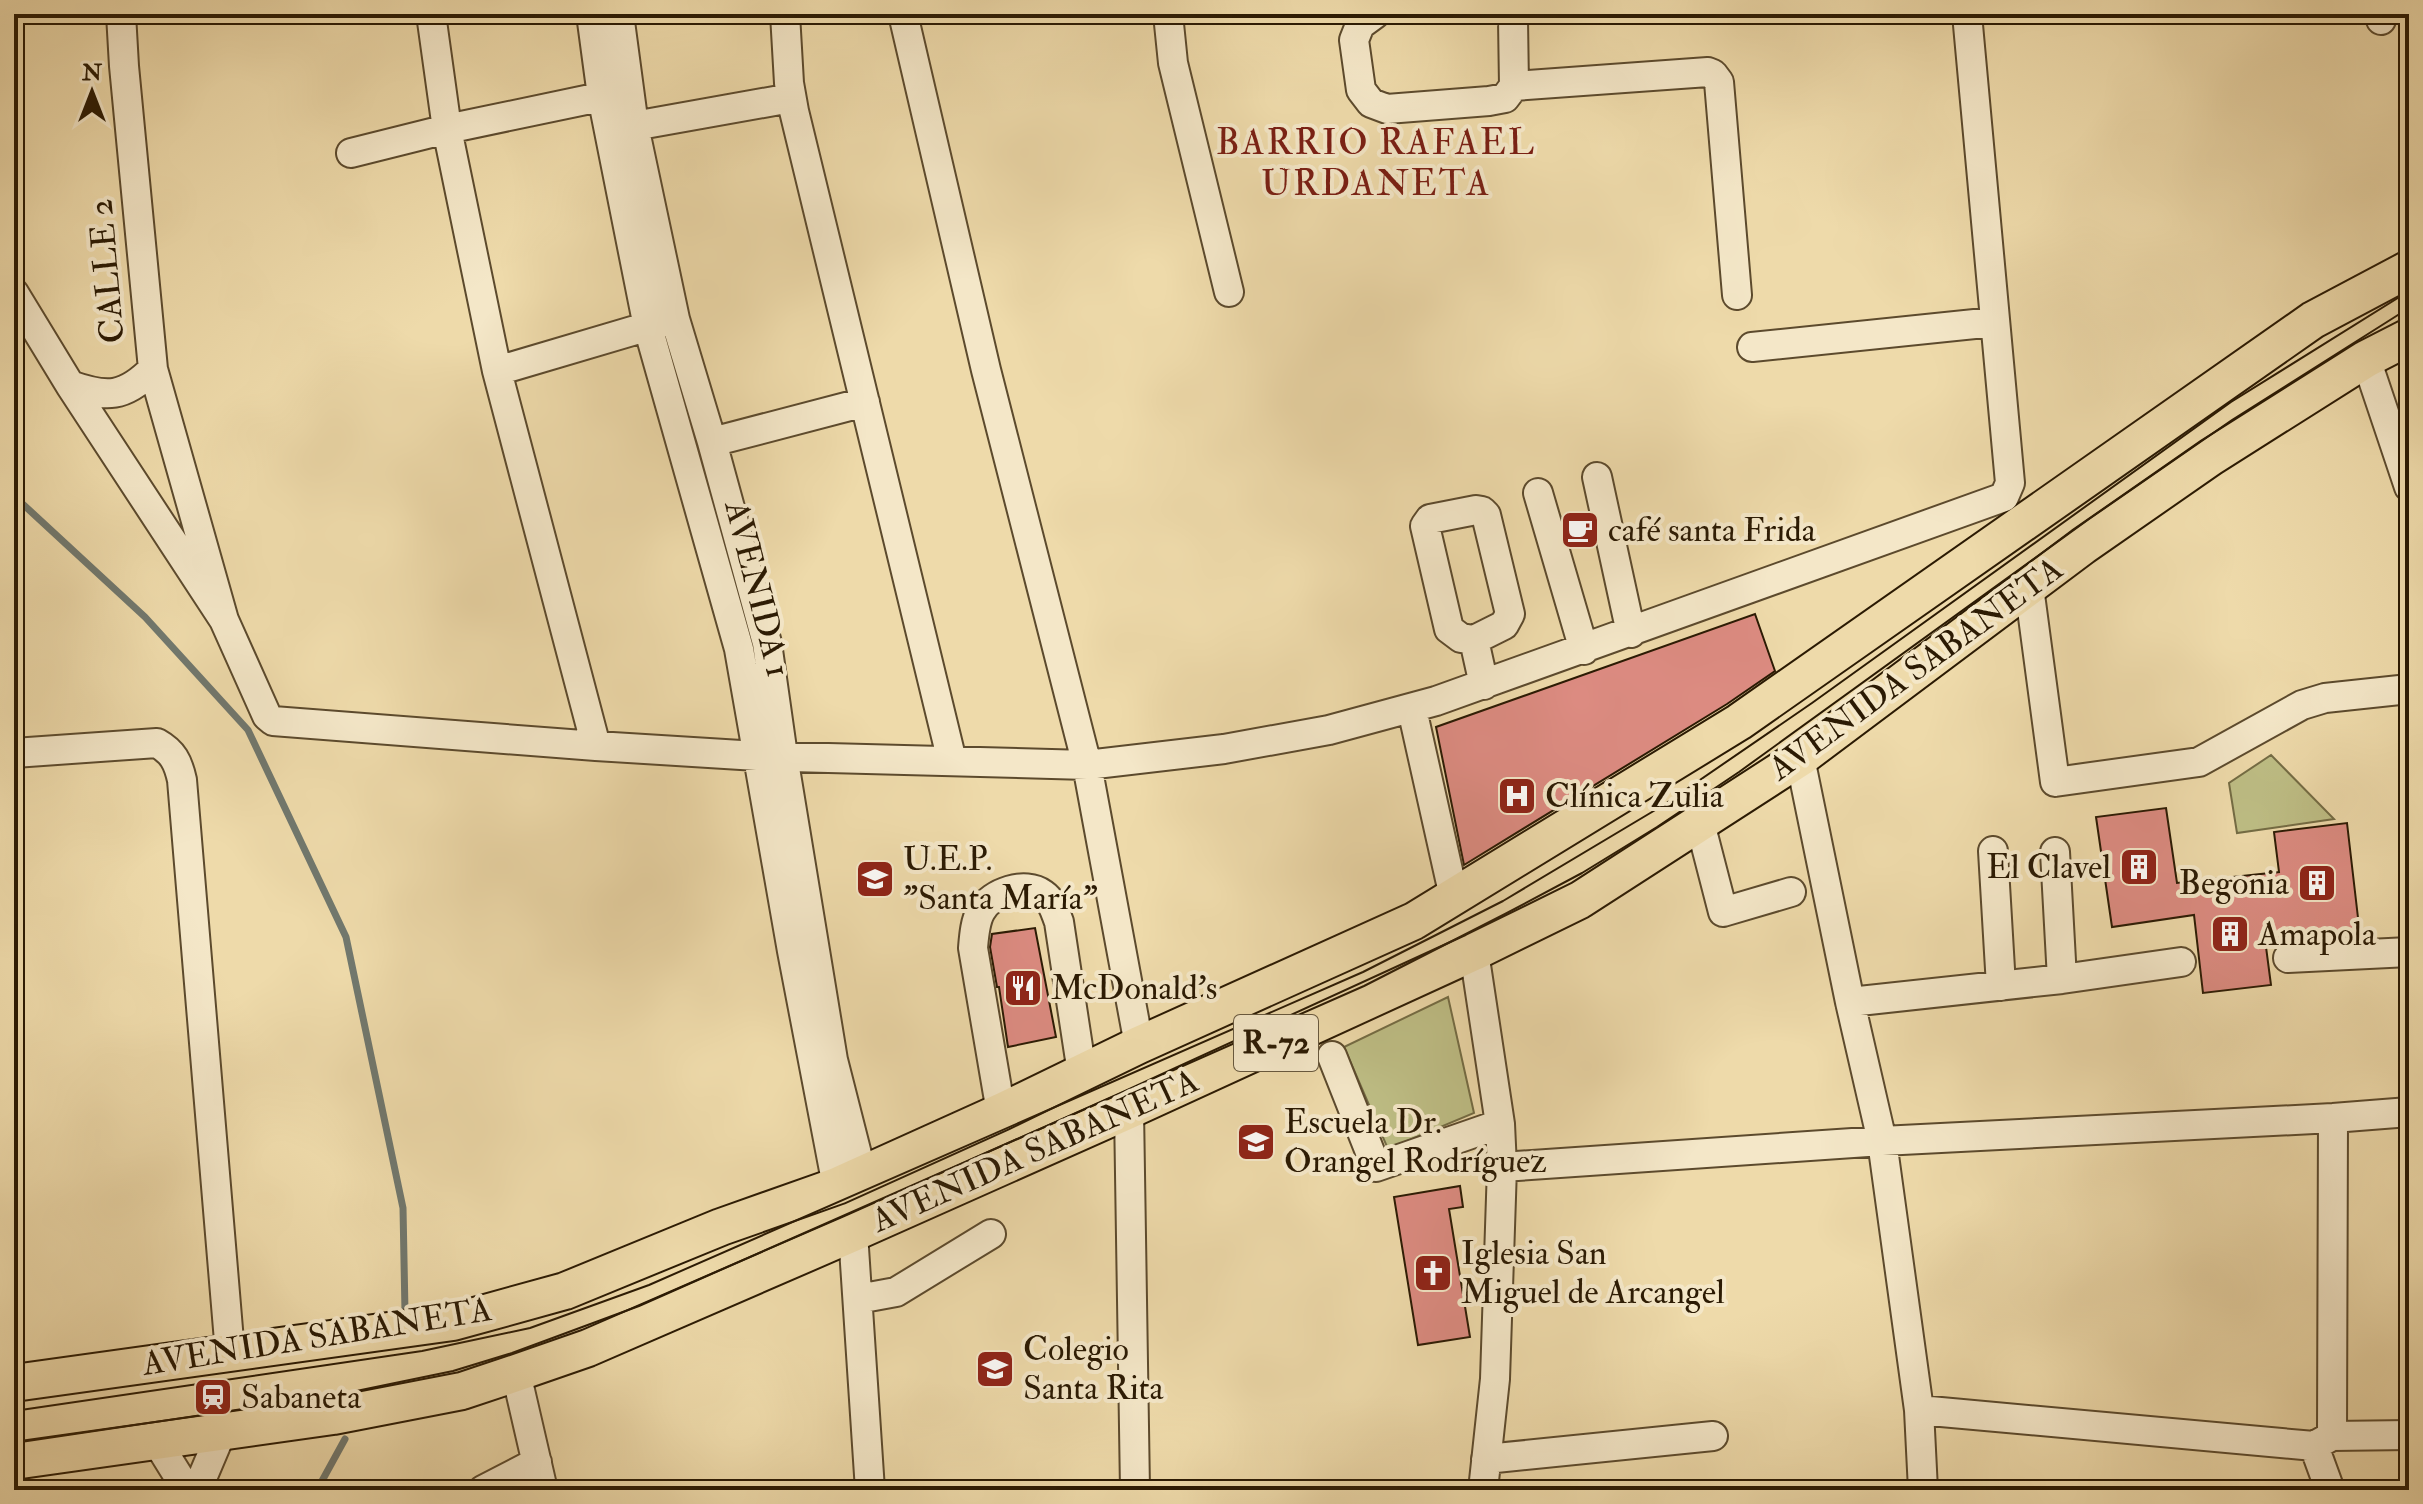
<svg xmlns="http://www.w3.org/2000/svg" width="2423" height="1504" font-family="'IM FELL Double Pica',serif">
  <rect width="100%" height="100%" fill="#eedaaa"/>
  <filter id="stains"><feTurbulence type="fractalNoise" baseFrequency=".0025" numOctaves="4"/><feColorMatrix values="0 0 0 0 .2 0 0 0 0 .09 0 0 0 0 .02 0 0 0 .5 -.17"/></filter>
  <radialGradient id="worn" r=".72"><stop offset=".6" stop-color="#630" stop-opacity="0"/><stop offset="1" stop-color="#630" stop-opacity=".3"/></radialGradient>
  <!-- green -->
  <path fill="#bebe85" stroke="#746c44" stroke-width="2" d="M2271,755L2334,819L2237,833L2229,783Z
    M1448,997L1474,1113L1388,1149L1344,1047Z"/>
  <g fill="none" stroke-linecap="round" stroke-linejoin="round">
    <!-- stream -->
    <path stroke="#71786e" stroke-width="7" d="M14,496L145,617L248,730L346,937L403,1208L405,1312
      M317,1490L345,1439"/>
  </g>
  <!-- building -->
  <path fill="#dc8b81" stroke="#2b1a03" stroke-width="2" d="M1755,614L1775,671L1727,704L1464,865L1436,727Z
    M2166,808L2177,883L2279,872L2274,832L2347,823L2360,935L2287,941L2266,947L2271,985L2203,993L2194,915L2112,927L2096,817Z
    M1035,928L1056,1037L1008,1047L999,987H997L990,947L992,934Z
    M1460,1186L1463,1207L1449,1209L1470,1337L1418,1345L1394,1197Z"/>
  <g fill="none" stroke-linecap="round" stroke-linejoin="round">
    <defs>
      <path id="minor" d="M431,14L447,129L497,371L596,746
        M591,14L602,96L648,327L739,649L792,951L837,1186
        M619,14L634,126L675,319L712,442L767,643L783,756L833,1060L862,1174
        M785,14L789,83L794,111L952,761
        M903,14L986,370L1087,765L1139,1045
        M1168,14L1173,63L1229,292
        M1375,14L1360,25L1354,40L1361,90L1371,103L1387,109L1489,101L1505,98L1514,86L1513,20L1509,14
        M2379,14L2381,20
        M1514,86L1708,72L1713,74L1719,82L1737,295
        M634,126L791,98
        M351,153L447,129L619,93
        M14,293L70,385C107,398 124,398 153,369L124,66L121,14
        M1752,347L1994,322
        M2366,359L2409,487
        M497,371L666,321
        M70,385L224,620L153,369
        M712,442L865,402
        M1597,477L1631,633
        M1538,493L1584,650
        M2029,587L2055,782L2199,762L2302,705L2325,698L2409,689
        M224,620L267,716L273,721L596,746L757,756L1087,765L1224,749L1329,730L1436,701L2004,497L2010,483L1967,14
        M1474,640L1461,638L1449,629L1425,526L1430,519L1476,510L1482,511L1486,515L1510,614L1504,625L1474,640L1484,685
        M1412,709L1454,897
        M14,753L157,743C173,752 178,762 182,780L230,1353
        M1800,758L1850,1002L1882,1141L1919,1410L1923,1490
        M1700,823L1723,912L1791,892
        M1993,851L2001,986
        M2055,852L2062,979
        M1474,952L1500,1124L1502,1167L1495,1379L1483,1490
        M2288,958L2409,952
        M1850,1002L2062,979L2181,962
        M1332,1056L1376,1167L1500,1124
        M1129,1110L1135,1490
        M1001,1112L973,948C974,936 975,921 981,911C992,892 1025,881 1043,894C1053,901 1055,912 1059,922L1082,1073
        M1502,1167L1882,1141L2333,1118L2409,1112
        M853,1233L870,1490
        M858,1299L896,1292L991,1234
        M516,1373L543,1490
        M1919,1410L2314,1446L2332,1436L2409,1435
        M2332,1436L2333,1118
        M156,1440L187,1490
        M2314,1446L2330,1490
        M1486,1459L1713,1436
        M197,1490L222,1431
        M483,1490L537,1462"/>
      <path id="major" d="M14,1383L453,1322L565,1291L721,1227L837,1186L1001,1112L1139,1045L1414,921L1739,722L2313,320L2409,269
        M14,1461L333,1416L462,1391L516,1373L588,1348L853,1233L1129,1110L1474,952L1580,900L1800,758L2083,546L2211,457L2366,359L2409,337"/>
    </defs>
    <!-- minor casing -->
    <use href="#minor" stroke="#5c4a2d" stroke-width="32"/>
    <!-- major casing -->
    <use href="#major" stroke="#2b1a03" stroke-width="40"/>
    <!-- minor -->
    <use href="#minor" stroke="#f4e7c8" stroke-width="28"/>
    <!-- major -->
    <use href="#major" stroke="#eedaaa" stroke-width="36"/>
    <!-- tram -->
    <path stroke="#2b1a03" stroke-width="2" d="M14,1411L422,1351L530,1328L649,1285L1363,972L1503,901L1662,806L1812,703L2231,402L2409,291
      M14,1443L337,1395L453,1371L512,1353L639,1306L1364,986L1505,914L1582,873L1657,827L1739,772L2089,519L2232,420L2409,308"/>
  </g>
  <!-- icons -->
  <defs>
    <symbol id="cafe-square" viewBox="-11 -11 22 22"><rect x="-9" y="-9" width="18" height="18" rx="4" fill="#8f2418" stroke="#f4e7c8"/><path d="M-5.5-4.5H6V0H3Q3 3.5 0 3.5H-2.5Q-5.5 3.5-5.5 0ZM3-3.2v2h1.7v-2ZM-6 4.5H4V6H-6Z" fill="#fff"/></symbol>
    <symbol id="hospital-square" viewBox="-11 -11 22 22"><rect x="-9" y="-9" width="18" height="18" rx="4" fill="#8f2418" stroke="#f4e7c8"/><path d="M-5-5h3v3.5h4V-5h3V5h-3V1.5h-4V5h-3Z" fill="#fff"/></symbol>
    <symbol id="building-square" viewBox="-11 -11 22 22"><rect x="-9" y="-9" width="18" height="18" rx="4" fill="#8f2418" stroke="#f4e7c8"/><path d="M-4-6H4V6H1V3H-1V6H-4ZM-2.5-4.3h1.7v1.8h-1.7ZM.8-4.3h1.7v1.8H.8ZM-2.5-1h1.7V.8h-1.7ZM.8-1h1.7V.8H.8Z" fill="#fff"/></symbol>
    <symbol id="school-square" viewBox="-11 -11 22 22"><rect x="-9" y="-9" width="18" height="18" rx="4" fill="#8f2418" stroke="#f4e7c8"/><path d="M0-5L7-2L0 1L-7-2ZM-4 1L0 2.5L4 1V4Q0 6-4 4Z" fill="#fff"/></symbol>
    <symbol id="restaurant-square" viewBox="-11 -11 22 22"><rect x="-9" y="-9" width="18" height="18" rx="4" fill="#8f2418" stroke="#f4e7c8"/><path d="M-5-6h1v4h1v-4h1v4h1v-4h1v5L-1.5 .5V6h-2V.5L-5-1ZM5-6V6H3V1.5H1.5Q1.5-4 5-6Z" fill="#fff"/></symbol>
    <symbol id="church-square" viewBox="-11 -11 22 22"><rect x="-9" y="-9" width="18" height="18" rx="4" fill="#8f2418" stroke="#f4e7c8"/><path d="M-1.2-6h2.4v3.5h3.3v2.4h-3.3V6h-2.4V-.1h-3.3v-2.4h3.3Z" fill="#fff"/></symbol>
    <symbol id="station-square" viewBox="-11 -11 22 22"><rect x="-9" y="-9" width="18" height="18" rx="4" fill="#8f2418" stroke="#f4e7c8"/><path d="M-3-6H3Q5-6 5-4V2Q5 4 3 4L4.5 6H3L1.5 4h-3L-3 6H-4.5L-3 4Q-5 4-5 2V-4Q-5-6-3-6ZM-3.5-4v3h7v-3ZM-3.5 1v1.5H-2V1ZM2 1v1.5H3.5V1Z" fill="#fff"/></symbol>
  </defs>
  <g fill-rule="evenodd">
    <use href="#cafe-square" x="1558" y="508" width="44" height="44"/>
    <use href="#hospital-square" x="1495" y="774" width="44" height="44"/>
    <use href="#building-square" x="2117" y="845" width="44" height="44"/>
    <use href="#school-square" x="853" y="857" width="44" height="44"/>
    <use href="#building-square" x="2295" y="861" width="44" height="44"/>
    <use href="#building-square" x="2208" y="912" width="44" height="44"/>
    <use href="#restaurant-square" x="1001" y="966" width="44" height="44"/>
    <use href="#school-square" x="1234" y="1120" width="44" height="44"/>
    <use href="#church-square" x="1411" y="1251" width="44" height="44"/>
    <use href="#school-square" x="973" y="1347" width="44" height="44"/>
    <use href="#station-square" x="191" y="1375" width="44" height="44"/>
  </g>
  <g text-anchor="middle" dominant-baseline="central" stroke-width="8" stroke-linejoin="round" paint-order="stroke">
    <!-- shield labels -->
    <rect fill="#f4e7c8" stroke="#67583e" stroke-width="2" x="1234" y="1015" width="84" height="56" rx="6"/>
    <g font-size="32" font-weight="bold" fill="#2b1a03">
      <text x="1276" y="1043">R-72</text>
    </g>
    <!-- street labels -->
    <g font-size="34" fill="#2b1a03" stroke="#f4e7c8">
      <text transform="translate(107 271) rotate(-95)">CALLE 2</text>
      <text transform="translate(757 589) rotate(76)">AVENIDA 1</text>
      <text transform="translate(1916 669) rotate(-36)">AVENIDA SABANETA</text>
      <text transform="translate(1035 1151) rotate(-24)">AVENIDA SABANETA</text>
      <text transform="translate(317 1337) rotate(-9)">AVENIDA SABANETA</text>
    </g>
    <!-- poi labels -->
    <g font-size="34" fill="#2b1a03" stroke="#f4e7c8" text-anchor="start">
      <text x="1608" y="530">café santa Frida</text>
      <text x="1545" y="796">Clínica Zulia</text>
      <text x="903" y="859">U.E.P.<tspan x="903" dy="39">"Santa María"</tspan></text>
      <text x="2111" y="867" text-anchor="end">El Clavel</text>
      <text x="2289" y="883" text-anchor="end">Begonia</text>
      <text x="2258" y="934">Amapola</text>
      <text x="1051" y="988">McDonald's</text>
      <text x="1284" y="1122">Escuela Dr.<tspan x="1284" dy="39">Orangel Rodríguez</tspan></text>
      <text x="1461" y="1253">Iglesia San<tspan x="1461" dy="39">Miguel de Arcangel</tspan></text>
      <text x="1023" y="1349">Colegio<tspan x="1023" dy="39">Santa Rita</tspan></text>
      <text x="241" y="1397">Sabaneta</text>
    </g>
    <!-- neighbourhood labels -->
    <g font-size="36" letter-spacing="2" fill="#7a1f14" stroke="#f4e7c8">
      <text x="1376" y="142">BARRIO RAFAEL<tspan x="1376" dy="41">URDANETA</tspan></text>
    </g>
  </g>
  <!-- margin -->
  <rect width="2423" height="1504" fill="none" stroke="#eedaaa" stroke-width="48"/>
  <rect x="16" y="16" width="2391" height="1472" fill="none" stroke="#2b1a03" stroke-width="4"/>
  <rect x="24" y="24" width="2375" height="1456" fill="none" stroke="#2b1a03" stroke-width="2"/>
  <!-- north arrow -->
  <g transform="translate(92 92)" stroke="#f4e7c8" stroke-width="6" paint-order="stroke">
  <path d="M0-6L14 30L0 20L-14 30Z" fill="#2b1a03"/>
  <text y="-12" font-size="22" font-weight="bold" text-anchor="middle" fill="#2b1a03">N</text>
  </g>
  <rect width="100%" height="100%" filter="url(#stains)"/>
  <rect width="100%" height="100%" fill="url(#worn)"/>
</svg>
